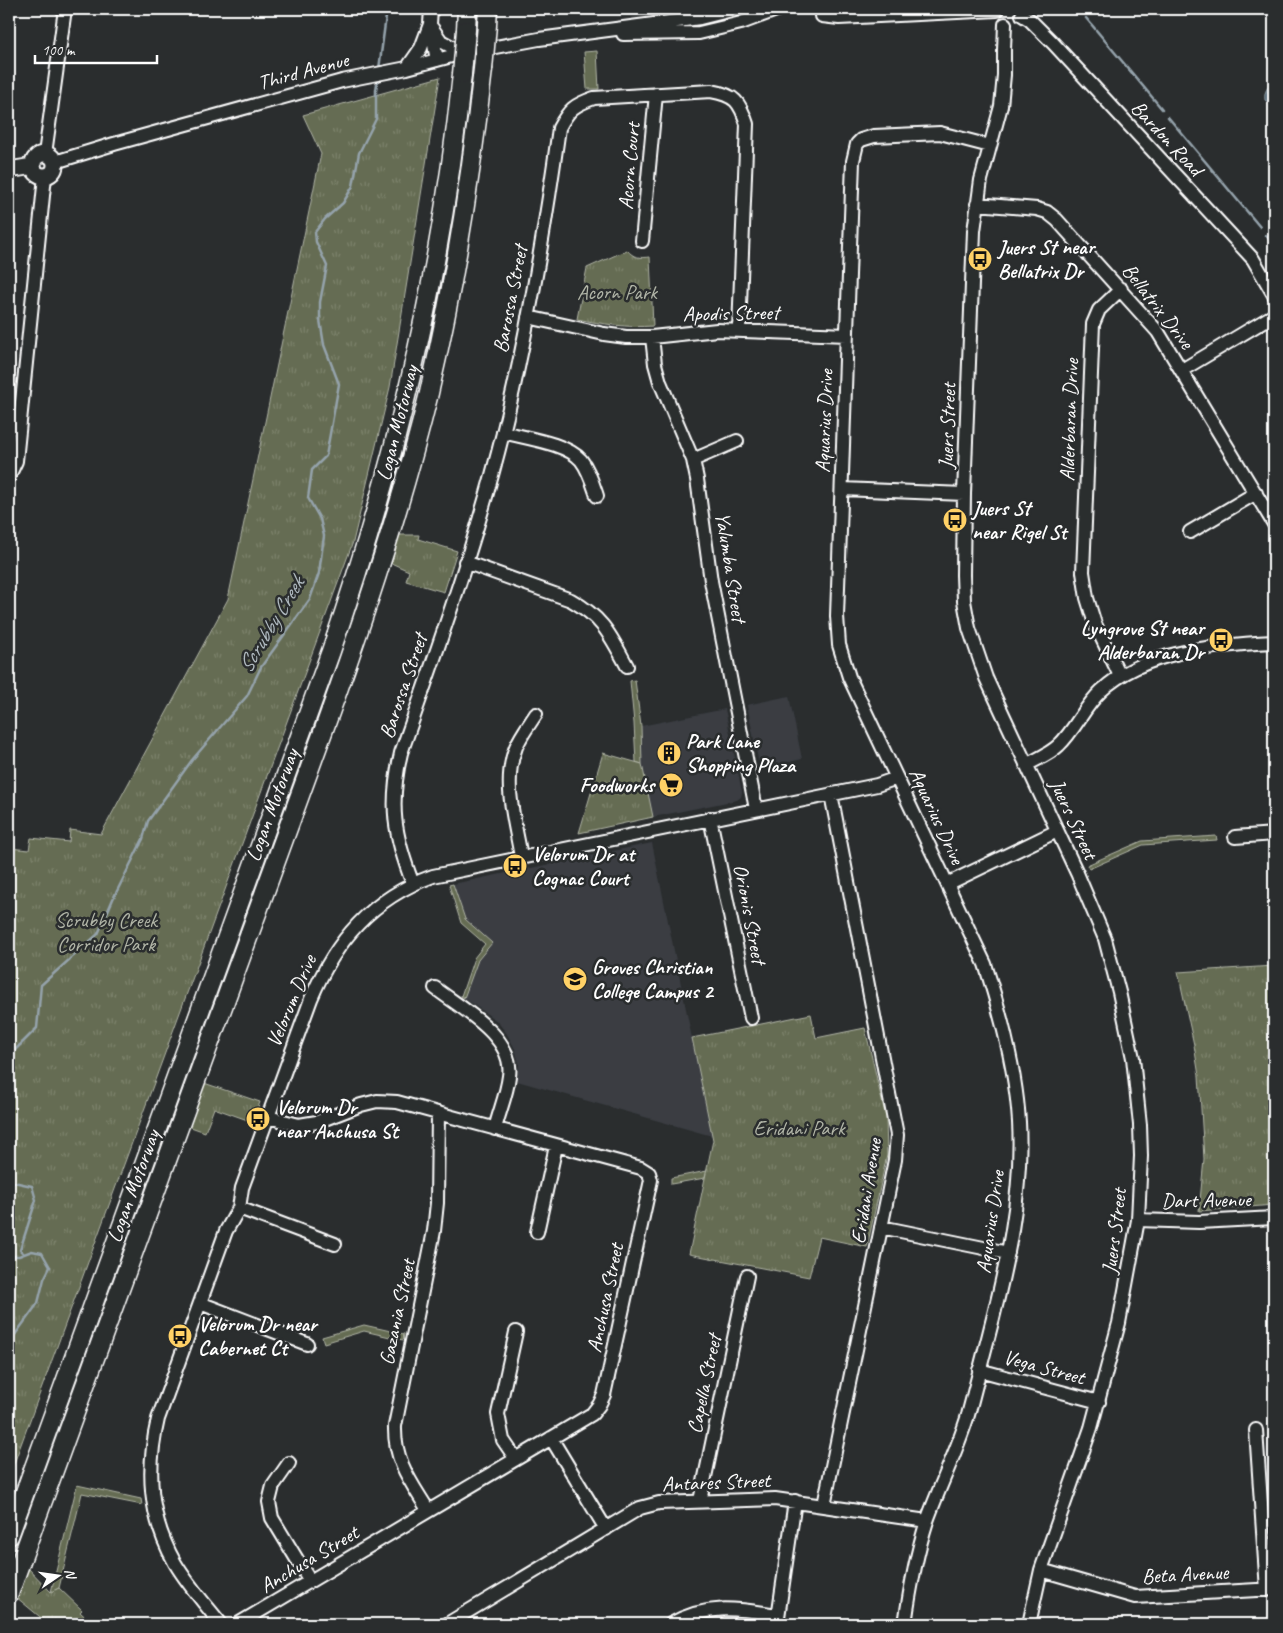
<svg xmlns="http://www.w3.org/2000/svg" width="1283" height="1633" font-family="Caveat,sans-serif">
  <defs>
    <pattern id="park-tufts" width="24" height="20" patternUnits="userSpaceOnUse" patternTransform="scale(1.25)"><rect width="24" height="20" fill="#656c52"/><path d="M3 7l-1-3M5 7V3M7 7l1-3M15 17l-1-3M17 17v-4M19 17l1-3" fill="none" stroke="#7c826c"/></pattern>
    <pattern id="water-waves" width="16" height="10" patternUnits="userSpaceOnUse" patternTransform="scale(1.25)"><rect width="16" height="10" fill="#4f6574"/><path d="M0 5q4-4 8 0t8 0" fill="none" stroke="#697c89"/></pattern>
  </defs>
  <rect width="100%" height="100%" fill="#2a2d2e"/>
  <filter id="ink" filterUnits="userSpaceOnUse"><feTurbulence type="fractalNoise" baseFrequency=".02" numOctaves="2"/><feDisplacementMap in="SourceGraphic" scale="10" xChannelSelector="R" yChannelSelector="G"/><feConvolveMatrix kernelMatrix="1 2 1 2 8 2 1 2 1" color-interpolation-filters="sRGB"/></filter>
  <g filter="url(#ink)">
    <!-- built -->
    <path fill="#3a3d43" d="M789,696L802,759L760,769L747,705Z
      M725,709L742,792L741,797L737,800L653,817L642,764L641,726Z
      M652,843L712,1136L517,1081L519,1064L515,1049L507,1034L497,1021L464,998L478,960L492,943L465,919L453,884Z"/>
    <!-- grass -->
    <path fill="#656c52" stroke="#b2b6a8" d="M597,51L599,89H587L584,52Z
      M635,680L641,726L642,764L636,762L634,723L630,681Z
      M1216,836L1217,840L1143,845L1089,869L1087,865L1142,841Z
      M453,884L465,919L492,943L478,960L464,998L461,996L474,958L485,944L461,923L449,885Z
      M707,1171L705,1178L671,1184V1178Z
      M364,1325L404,1334L403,1340L364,1331L324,1343L322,1337Z
      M77,1485L141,1499L142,1505L82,1493L59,1588L51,1592Z"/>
    <!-- park -->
    <path fill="url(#park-tufts)" stroke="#b2b6a8" d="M440,77L390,387L353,542L9,1477V848L29,850L31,838L69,842L70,830L101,834L228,599L321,154L303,115Z
      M627,250C634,258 639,258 650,257L653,326C627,328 603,324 577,319L587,268Z
      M399,535H419L418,539L457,551L444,592L406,581L409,571L391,563Z
      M603,753L642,764L653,817L579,833Z
      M1274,966V1205L1199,1211L1204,1159L1199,1076L1194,1045L1178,972Z
      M811,1014L816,1038L865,1028L886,1118L887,1155L867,1247L819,1237L809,1277L689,1254L713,1140L692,1038Z
      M204,1083L260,1102L253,1122L214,1108L205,1132L188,1126Z
      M27,1567L51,1592L59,1588L82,1610L80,1612L93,1624H44L45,1621L16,1597Z"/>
    <!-- water -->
    <path fill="url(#water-waves)" stroke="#95a3ac" d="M1274,82V107L1265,100C1264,91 1267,87 1274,82Z"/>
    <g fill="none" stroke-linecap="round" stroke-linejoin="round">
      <!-- stream -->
      <path stroke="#95a3ac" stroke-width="2.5" d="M1078,9L1081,12
        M1086,18L1162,109
        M379,69L387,9
        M1168,117L1260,227
        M1266,235L1274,246
        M9,1062L14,1051L37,1028L41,985L98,934L113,899L143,839L148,821L192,760L247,696L261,667L310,599L319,573L324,536L320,519L308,498L312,470L326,456L339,384L324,345L320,320V302L327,266L316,242L315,232L325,219L343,203L353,186L359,153L376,119V90L378,77
        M9,1181L32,1186L36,1200L20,1250L24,1254L32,1251L42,1253L50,1267L44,1279L38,1303L9,1343
        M9,1256H19L24,1254"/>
      <defs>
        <path id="minor" d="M431,9L430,24L437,60
          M1022,15L1030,20L1053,43L1253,259L1274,295
          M822,16L839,18L997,10
          M1005,24L1004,50V75L1001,106L981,180L974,231L964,494L963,575L964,601L969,628L986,678L1077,873L1105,939L1119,992L1133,1058L1140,1125L1141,1156L1138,1220L1119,1323L1091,1428L1041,1570L1029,1624
          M432,28L441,41L463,53
          M623,34L699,33L741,23L779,9
          M407,68L421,48L430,24
          M45,154L65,9
          M55,162L114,144L342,81L407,68L463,53L539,39L700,18L736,9
          M977,204L1037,209L1047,212L1057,220L1158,332L1274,524
          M642,241L656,94
          M528,317L604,334L626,337H652L717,330L847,335
          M652,337L655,364L660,382L693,460L697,479L711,581L756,809
          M1182,370L1274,315
          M503,432C525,438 566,443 581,460C589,470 593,484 597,496
          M693,460L737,441
          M9,476L16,461L45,176
          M842,489L964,494
          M1190,532L1256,493
          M465,562L571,600C603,618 610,635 627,666
          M1120,676L1095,624L1087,598L1083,572L1093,324L1099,310L1121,289
          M1026,765C1037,759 1050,754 1059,745C1075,730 1084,707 1101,691C1144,650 1218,645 1274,642
          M710,818L751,1018
          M1235,837L1274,834
          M521,857C515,821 502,782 516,747C521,735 529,725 536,714
          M413,884C394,835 389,805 401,753C438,648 476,542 503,433C528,332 545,230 559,128C569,109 574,105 594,98L711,91C735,95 740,102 747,124L739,330
          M947,884L1057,831
          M435,988C462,1009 515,1037 509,1076C507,1094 499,1112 495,1129
          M239,1208L335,1244
          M1138,1220L1199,1222L1274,1218
          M881,1227L1008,1253
          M537,1232L556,1146
          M200,1303L307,1344
          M979,1370L1099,1402
          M1256,1430L1267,1590
          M551,1438L606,1529
          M516,1459L503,1440L498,1414L516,1332
          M289,1463L273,1486L269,1502L272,1518L310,1581
          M700,1501L747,1276
          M824,1505L895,1160L897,1135L831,794
          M428,1510C411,1482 394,1461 395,1426L434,1231L437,1203L438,1113
          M1041,1570L1135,1597L1274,1589
          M221,1624C205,1604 188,1585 175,1563C149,1517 146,1470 158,1419L226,1231L239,1208L242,1188L311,999C335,941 372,898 433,876L877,785L897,778
          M238,1624L592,1414L599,1405L604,1395L651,1180L649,1173L641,1168L397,1102L377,1101L361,1105L317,1122L299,1125L268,1117
          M447,1624L640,1508L659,1503L775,1499L927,1521
          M671,1624C707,1603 739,1609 778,1615
          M777,1624L795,1501
          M905,1624C910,1589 916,1555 927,1521C940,1485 957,1451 968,1415C975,1390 981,1364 988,1338C1006,1268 1023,1195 1019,1122C1016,1070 1001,1014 985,964L849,677L839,645L837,616L853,161L857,144L861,140L874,136L940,133L990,146"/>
        <path id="major" d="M33 165a11 11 0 1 1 22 0a11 11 0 1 1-22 0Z
          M9,170L33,166"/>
        <path id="highway" d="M487,25L488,9
          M466,30L467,9
          M9,1536L331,651C396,463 442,271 462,74
          M9,1594L327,721C366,613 402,504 429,393C454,286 471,178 483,69"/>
      </defs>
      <!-- minor casing -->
      <use href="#minor" stroke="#fff" stroke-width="16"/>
      <!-- major casing -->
      <use href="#major" stroke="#fff" stroke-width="19"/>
      <!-- highway casing -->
      <use href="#highway" stroke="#fff" stroke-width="21"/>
      <!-- minor -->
      <use href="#minor" stroke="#2a2d2e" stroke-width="12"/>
      <!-- major -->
      <use href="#major" stroke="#2a2d2e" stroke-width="15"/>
      <!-- highway -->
      <use href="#highway" stroke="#2a2d2e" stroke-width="18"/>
      <defs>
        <path id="highway-bridge" d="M483,69L487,25
          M462,74L466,30"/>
      </defs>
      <!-- highway-bridge casing -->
      <use href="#highway-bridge" stroke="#fff" stroke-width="21" stroke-linecap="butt"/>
      <!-- highway-bridge -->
      <use href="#highway-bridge" stroke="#2a2d2e" stroke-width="18"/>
    </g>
  </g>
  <!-- icons -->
  <defs>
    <symbol id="bus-disc" viewBox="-11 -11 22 22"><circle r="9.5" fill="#ffd166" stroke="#2a2d2e"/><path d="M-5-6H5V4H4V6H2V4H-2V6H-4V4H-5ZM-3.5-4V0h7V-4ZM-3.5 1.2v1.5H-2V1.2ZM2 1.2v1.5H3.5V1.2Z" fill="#111"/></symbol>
    <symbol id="building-disc" viewBox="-11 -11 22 22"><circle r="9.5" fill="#ffd166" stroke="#2a2d2e"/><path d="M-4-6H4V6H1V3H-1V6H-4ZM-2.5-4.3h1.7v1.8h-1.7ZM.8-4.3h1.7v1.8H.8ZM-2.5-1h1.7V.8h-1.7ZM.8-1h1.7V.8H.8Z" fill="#111"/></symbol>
    <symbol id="supermarket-disc" viewBox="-11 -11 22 22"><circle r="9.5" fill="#ffd166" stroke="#2a2d2e"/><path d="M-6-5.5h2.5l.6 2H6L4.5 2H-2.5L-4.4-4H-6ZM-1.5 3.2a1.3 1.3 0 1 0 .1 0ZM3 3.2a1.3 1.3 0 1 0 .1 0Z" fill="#111"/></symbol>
    <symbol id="school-disc" viewBox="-11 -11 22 22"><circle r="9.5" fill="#ffd166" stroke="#2a2d2e"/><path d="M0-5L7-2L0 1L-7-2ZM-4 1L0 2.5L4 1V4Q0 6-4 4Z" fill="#111"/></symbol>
  </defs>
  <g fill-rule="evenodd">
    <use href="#bus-disc" x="966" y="245" width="28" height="28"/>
    <use href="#bus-disc" x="941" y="506" width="28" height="28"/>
    <use href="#bus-disc" x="1207" y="626" width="28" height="28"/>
    <use href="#building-disc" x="655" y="739" width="28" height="28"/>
    <use href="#supermarket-disc" x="657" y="771" width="28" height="28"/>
    <use href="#bus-disc" x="501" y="852" width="28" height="28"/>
    <use href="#school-disc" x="561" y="965" width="28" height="28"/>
    <use href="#bus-disc" x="244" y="1105" width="28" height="28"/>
    <use href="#bus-disc" x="166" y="1322" width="28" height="28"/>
  </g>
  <g text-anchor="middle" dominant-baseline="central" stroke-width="5" stroke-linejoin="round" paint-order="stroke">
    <!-- street labels -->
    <g font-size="21" fill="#fff" stroke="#2a2d2e">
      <text transform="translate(303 71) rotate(-15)">Third Avenue</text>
      <text transform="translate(1167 138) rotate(47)">Bardon Road</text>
      <text transform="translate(629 166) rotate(-85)">Acorn Court</text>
      <text transform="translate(510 299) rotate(-79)">Barossa Street</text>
      <text transform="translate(1158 306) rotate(52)">Bellatrix Drive</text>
      <text transform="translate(731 313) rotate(-1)">Apodis Street</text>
      <text transform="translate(1069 420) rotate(-88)">Alderbaran Drive</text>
      <text transform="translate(824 421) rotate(-88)">Aquarius Drive</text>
      <text transform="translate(397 423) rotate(-76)">Logan Motorway</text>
      <text transform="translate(947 426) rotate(-88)">Juers Street</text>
      <text transform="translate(731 567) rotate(81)">Yalumba Street</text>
      <text transform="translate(403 686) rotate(-71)">Barossa Street</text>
      <text transform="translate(272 805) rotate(-70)">Logan Motorway</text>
      <text transform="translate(937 816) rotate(65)">Aquarius Drive</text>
      <text transform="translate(1074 819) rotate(65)">Juers Street</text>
      <text transform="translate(750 914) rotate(79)">Orionis Street</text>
      <text transform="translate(291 1001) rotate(-67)">Velorum Drive</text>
      <text transform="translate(133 1186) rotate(-70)">Logan Motorway</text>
      <text transform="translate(866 1191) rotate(-81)">Eridani Avenue</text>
      <text transform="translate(1206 1200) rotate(-1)">Dart Avenue</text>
      <text transform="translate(990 1222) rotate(-82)">Aquarius Drive</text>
      <text transform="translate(1114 1231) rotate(-83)">Juers Street</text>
      <text transform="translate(605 1298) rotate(-78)">Anchusa Street</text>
      <text transform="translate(397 1312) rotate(-78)">Gazania Street</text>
      <text transform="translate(1044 1367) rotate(15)">Vega Street</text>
      <text transform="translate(704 1384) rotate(-78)">Capella Street</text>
      <text transform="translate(716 1482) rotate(-2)">Antares Street</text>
      <text transform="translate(309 1559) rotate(-31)">Anchusa Street</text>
      <text transform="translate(1185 1574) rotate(-3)">Beta Avenue</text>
    </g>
    <!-- poi labels -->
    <g font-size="21" font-weight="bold" fill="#fff" stroke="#2a2d2e" text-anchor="start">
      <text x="998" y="247">Juers St near<tspan x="998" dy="24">Bellatrix Dr</tspan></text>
      <text x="972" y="508">Juers St<tspan x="972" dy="24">near Rigel St</tspan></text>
      <text x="1204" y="628" text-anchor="end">Lyngrove St near<tspan x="1204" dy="24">Alderbaran Dr</tspan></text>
      <text x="686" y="741">Park Lane<tspan x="686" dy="24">Shopping Plaza</tspan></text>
      <text x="654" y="785" text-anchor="end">Foodworks</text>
      <text x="532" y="854">Velorum Dr at<tspan x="532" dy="24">Cognac Court</tspan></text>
      <text x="592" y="967">Groves Christian<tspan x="592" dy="24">College Campus 2</tspan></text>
      <text x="276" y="1107">Velorum Dr<tspan x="276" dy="24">near Anchusa St</tspan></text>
      <text x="198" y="1324">Velorum Dr near<tspan x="198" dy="24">Cabernet Ct</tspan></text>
    </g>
    <!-- park labels -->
    <g font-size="21" fill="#b2b6a8" stroke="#2a2d2e">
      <text x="617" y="292">Acorn Park</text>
      <text x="106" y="920">Scrubby Creek<tspan x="106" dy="24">Corridor Park</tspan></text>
      <text x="799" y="1128">Eridani Park</text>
    </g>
    <!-- water labels -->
    <g font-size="22" font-style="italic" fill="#b0bac0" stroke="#2a2d2e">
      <text transform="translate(271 625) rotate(-59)">Scrubby Creek</text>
    </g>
  </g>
  <!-- margin -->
  <rect width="1283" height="1633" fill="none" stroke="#2a2d2e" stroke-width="30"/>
  <rect x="15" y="15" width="1253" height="1603" fill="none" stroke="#fff" stroke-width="2" filter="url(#ink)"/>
  <!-- north arrow -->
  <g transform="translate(58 1576) rotate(77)" stroke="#2a2d2e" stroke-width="4" paint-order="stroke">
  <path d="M0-4L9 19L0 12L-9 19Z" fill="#ffffff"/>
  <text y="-8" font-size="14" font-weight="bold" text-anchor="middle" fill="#ffffff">N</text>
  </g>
  <!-- scale -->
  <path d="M35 55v8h122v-8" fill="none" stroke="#ffffff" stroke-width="2.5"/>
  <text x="42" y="55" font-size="15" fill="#ffffff" stroke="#2a2d2e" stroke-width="4" paint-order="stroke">100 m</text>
</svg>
